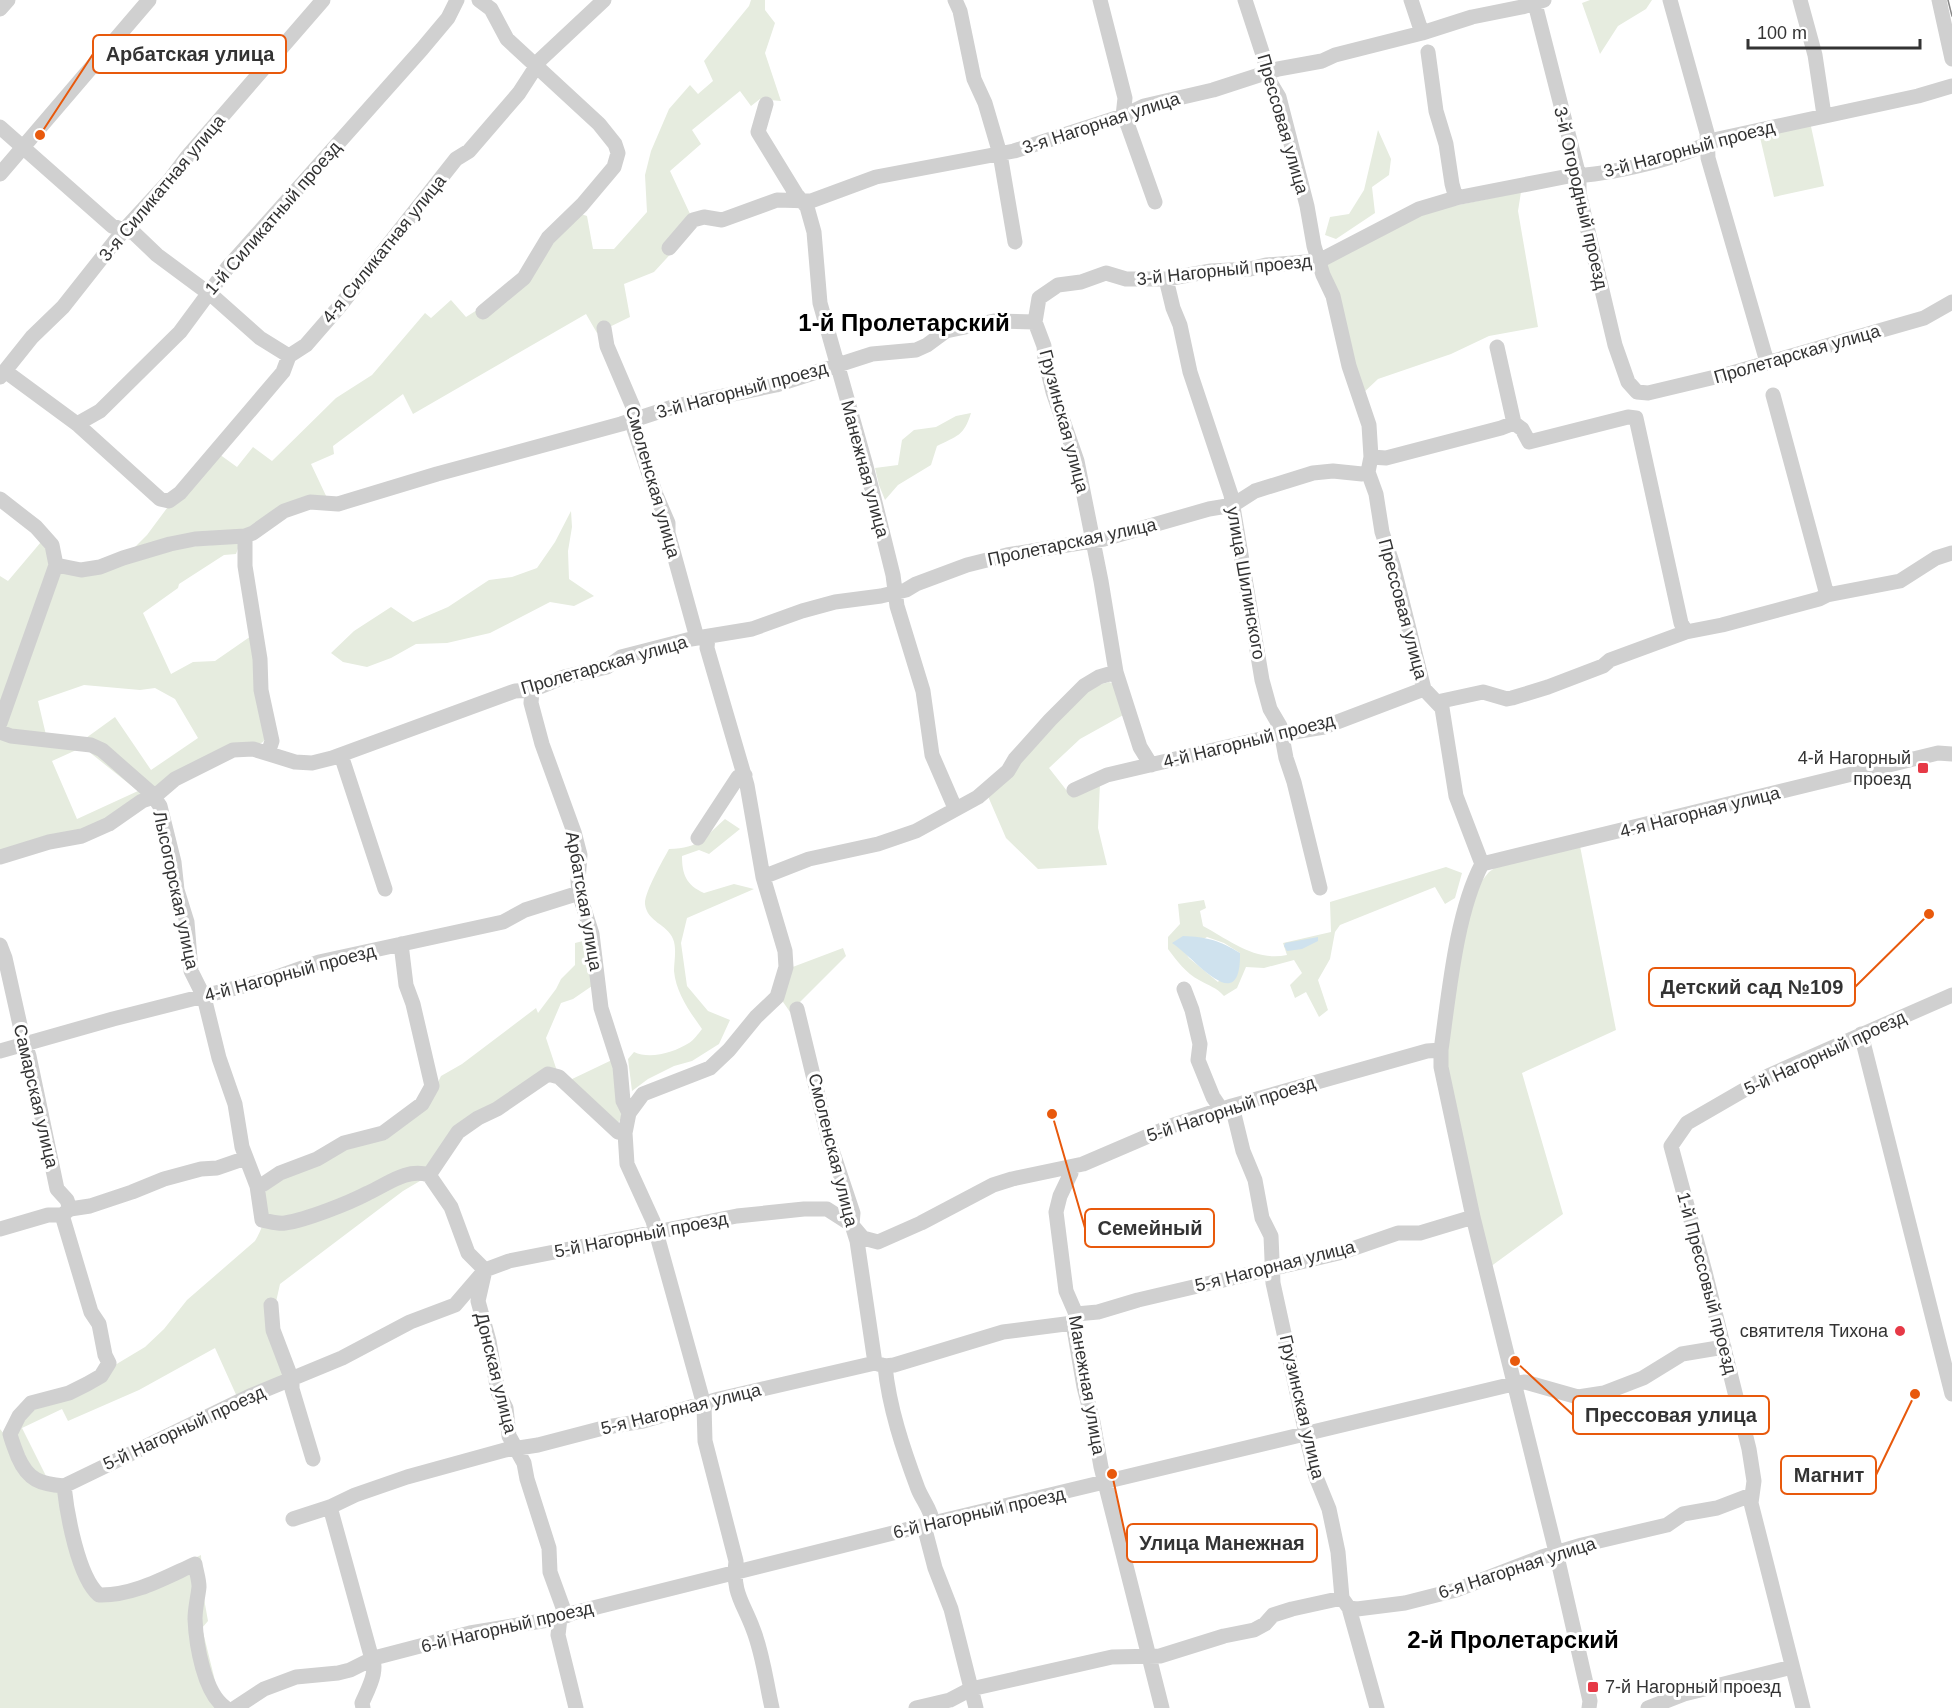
<svg xmlns="http://www.w3.org/2000/svg" width="1952" height="1708" font-family="Helvetica,sans-serif">
  <rect width="100%" height="100%" fill="#fff"/>
  <!-- green -->
  <path fill="#e6ecdf" fill-rule="evenodd" d="M751,0H765V10L775,23L765,53L781,101L760,99L751,106L740,91L692,130L701,144L670,171L691,216L677,247L654,272L624,284L630,317L597,333L586,314L413,414L403,394L333,446L334,454L311,464L328,500L258,526L127,555L147,535L170,504L219,454L237,467L253,447L272,461L336,398L372,375L425,313L431,318L451,300L466,317L496,298L539,258L581,214L587,216L593,249H614L647,212L645,175L651,151L669,109L690,85L698,94L713,81L704,61L749,6Z
    M1590,0H1652L1646,9L1618,26L1600,54L1582,3Z
    M1810,122L1824,186L1774,197L1759,133Z
    M1378,130L1391,159L1389,175L1372,187L1375,213L1336,239L1325,235L1330,217L1349,214L1364,190Z
    M1521,192L1518,211L1538,327L1489,336L1451,354L1378,379L1361,395L1326,276L1328,259L1420,213Z
    M971,413C964,436 957,436 937,446L931,465L898,485L885,500L879,485L875,468L898,465L902,440L914,430L936,427L956,416Z
    M571,511L572,527L568,551L569,579L594,596L574,606L550,602L490,633L447,643L416,644L391,658L367,667L343,662L331,653L354,631L391,607L413,622L448,607L489,580L512,577L537,568L555,542Z
    M41,542L66,573L170,548L240,543L236,554L224,555L179,584L178,588L143,613L171,674L193,662L215,661L254,634L268,735L263,742L81,832L0,851V576L8,581ZM84,685L140,690L155,688L175,699L198,738L151,770L115,717L86,738L46,735L38,701ZM83,747L138,791L77,819L52,761Z
    M1109,682L1114,684L1125,714L1080,739L1049,768L1071,796L1100,783L1098,828L1107,865L1038,869L1006,838L987,794L1086,689Z
    M725,819L740,829L709,854L699,850L682,856C682,874 686,885 704,893L734,884L754,889L687,918L681,943L687,986L708,1011L730,1020L719,1044L692,1061L674,1066L648,1079L632,1091L628,1059L634,1052C650,1060 675,1052 689,1043C694,1040 698,1034 702,1029C690,1012 676,993 674,971C674,962 677,948 673,939C667,924 647,922 645,904C644,893 663,860 669,849C701,848 703,838 725,819Z
    M1580,846L1616,1030L1522,1073L1563,1214L1490,1267L1447,1069V1047L1464,929L1480,883L1489,872L1499,865Z
    M1446,867L1462,873L1455,898L1445,904L1435,887L1340,925L1335,932L1330,959L1318,980L1328,1010L1319,1017L1306,992L1295,998L1290,985L1302,973L1294,960L1264,968L1246,967L1237,988L1224,996C1216,987 1209,986 1199,980C1186,973 1177,961 1168,949V937L1180,924L1178,904L1204,900L1206,908L1200,911L1203,926C1229,940 1256,962 1287,955L1283,943L1331,932L1330,902ZM1207,937L1224,943L1240,953L1218,982L1189,958L1184,951Z
    M587,940L592,986L573,999L561,1003L546,1038L557,1071L475,1116L425,1178L403,1191L280,1284L274,1311L294,1373L238,1399L215,1348L139,1390L68,1421L62,1409L22,1428L49,1482L33,1474L14,1432L34,1407L110,1368L145,1347L164,1329L187,1300L255,1241C266,1223 264,1214 263,1194L282,1176L368,1138L386,1140L431,1097L441,1076L462,1064L536,1008L538,1013L556,989L561,979L575,965V943Z
    M843,948L846,956L790,1012L781,999L790,968Z
    M614,1059C617,1075 629,1113 617,1124L570,1080Z
    M0,1429L9,1440L21,1469L61,1492L94,1586L100,1591L139,1586L201,1555L203,1593L208,1621L202,1628L219,1697L228,1708H0Z"/>
  <!-- water -->
  <path fill="#cfe2ee" d="M1183,936C1207,937 1219,940 1240,953C1241,1020 1194,957 1172,943Z
    M1318,937V941L1302,949L1287,951L1284,946L1285,943Z"/>
  <g fill="none" stroke-linecap="round" stroke-linejoin="round">
    <!-- minor -->
    <path stroke="#d0d0d0" stroke-width="15" d="M479,0L491,9L507,39L599,124L615,144L618,153L614,167L582,205L548,238L524,278L483,312
      M955,0L960,11L974,79L985,103L1000,154L1015,242
      M1100,0L1125,98L1123,116L1128,126L1155,202
      M1245,0L1264,58L1270,82L1279,97L1307,206L1314,246L1323,275L1333,296L1349,366L1369,425L1371,457L1368,472L1376,494L1382,532L1393,565L1424,689L1442,708L1456,796L1482,864
      M1411,0L1422,33
      M1534,0L1579,176V193L1615,345L1628,382L1637,392L1648,393L1732,373L1924,318L1952,302
      M1670,0L1707,133L1708,158L1767,362
      M1800,0L1815,55L1824,115
      M1939,0L1952,59
      M0,9L8,0
      M1428,52L1436,111L1446,144L1452,184L1456,198
      M766,104L758,132L796,194L807,207L814,232L820,303L866,466L893,575L897,606L923,691L932,755L955,808
      M0,127L112,226L134,233L157,255L215,298L260,338L289,356
      M0,174L149,0
      M669,248L693,220L704,217L722,220L777,200L811,201L876,177L1014,151L1123,116L1144,106L1213,90L1278,69L1322,61L1335,55L1422,33L1472,17L1522,7L1544,0
      M1166,279L1173,308L1180,325L1190,372L1231,495L1262,680L1270,709L1280,726L1286,758L1294,782L1320,888
      M1035,322L1044,346L1045,359L1053,392L1077,461L1101,581L1116,672L1140,747L1151,765
      M604,328L607,346L633,407L634,429L656,495L668,523V533L697,638
      M1497,347L1514,423
      M5,371L77,424L160,499L169,501L180,493L283,372L289,356L306,345L339,307L456,159L469,151L519,93L541,59L604,0
      M0,377L32,337L63,307L123,231L169,181L187,157L323,0
      M1773,395L1827,595
      M77,424L100,411L180,332L228,267L422,49L448,18L457,0
      M1371,457L1386,458L1501,428L1514,423L1522,429L1529,442L1628,417L1636,418L1681,623L1686,632
      M0,499L36,527L52,545L56,565L0,723
      M245,536V566L260,659L261,690L272,741L268,753
      M56,565L81,570L100,567L123,558L170,544L195,539L245,536L253,533L284,511L310,502L338,504L437,474L621,424L676,406L776,385L872,354L916,350L927,345L946,331L994,321L1035,322L1039,298L1058,285L1081,282L1106,273L1126,279H1166L1211,271L1250,269L1266,265L1319,261L1419,209L1456,198L1569,176C1611,175 1680,158 1718,139L1918,96L1952,86
      M708,636L707,648L747,785L763,877L785,951L786,967L777,997L756,1017L729,1050L710,1068L643,1094L629,1113L625,1133L627,1164L653,1221L704,1405L705,1441L736,1561C732,1593 743,1602 753,1629C763,1654 766,1682 772,1708
      M532,690L531,703L542,744L574,832L580,855L578,881L579,893L592,934L601,1008L620,1067L623,1101L629,1113
      M1437,702L1483,692L1507,699L1512,698L1548,687L1603,666L1610,660L1686,632L1722,625L1819,599L1827,595L1900,581L1936,558L1952,553
      M0,732L11,736L91,745L102,750L151,793L160,806L174,862L177,890L187,922L191,971L204,997L219,1058L235,1104L242,1147L257,1186L262,1220C269,1221 277,1224 285,1223C306,1220 349,1203 368,1193C388,1184 406,1168 429,1175
      M341,755L385,889
      M1074,790L1107,775L1282,734L1324,727L1424,689
      M698,838L738,777L745,775
      M0,857L49,842L82,836L109,824L142,801L154,797L175,779L233,750L253,749L295,762L312,763L332,758L515,691L532,690L564,677L607,667L621,657L691,639L752,629L802,611L835,602L881,596L906,590L916,584L967,565L1007,555L1104,539L1209,509L1233,505L1255,491L1313,473L1333,471L1362,474L1368,472
      M1482,864C1456,913 1449,994 1441,1050V1067L1473,1217L1556,1552L1590,1701L1589,1708
      M1482,864L1938,753L1952,754
      M763,877L809,859L878,844L916,831L978,797L1008,771L1015,759L1050,720L1084,686L1099,677L1116,672
      M0,945L5,958L22,1034L29,1056L57,1189L67,1200L70,1209
      M1184,989L1192,1010L1200,1044L1198,1060L1213,1097L1221,1109
      M797,1009L829,1141L853,1213L852,1225L857,1241L875,1363
      M1861,1034L1952,1394
      M0,1051L113,1019L271,979L319,962L503,922L525,910L579,893
      M1232,1106L1243,1151L1255,1180L1262,1218L1271,1236L1273,1283L1308,1443L1316,1477L1329,1509L1338,1552L1342,1598L1349,1608L1377,1708
      M1071,1167V1173L1060,1196L1056,1212L1066,1291L1076,1314L1073,1323L1084,1387L1093,1422L1101,1467L1162,1708
      M429,1175L451,1207L468,1253L485,1270L478,1301L489,1341L498,1392L506,1408L509,1436L524,1463L527,1479L549,1548L550,1572L566,1616
      M429,1175L458,1132L478,1118L497,1109L548,1074L559,1077L618,1132L625,1133
      M257,1186L262,1185L280,1173L317,1159L344,1143L383,1133L422,1104L432,1086L413,1004L406,985L401,944
      M62,1215L91,1312L99,1324L105,1355L109,1363L101,1376L87,1384L69,1393L31,1403L19,1416L10,1434C12,1442 15,1449 18,1457C28,1480 40,1484 64,1486L250,1396L342,1358L410,1322L455,1305L485,1270L509,1261L737,1216L804,1209H827L852,1225L863,1238L878,1242L921,1223L993,1185L1012,1179L1083,1164L1174,1125L1232,1106L1427,1051L1441,1050
      M0,1229L48,1215H62L70,1209L90,1206L132,1192L164,1179L201,1169L217,1168L246,1158
      M271,1305L273,1330L292,1380V1389L313,1459
      M1076,1314L1098,1312L1138,1300L1343,1252L1398,1233H1420L1473,1217
      M885,1366C889,1407 903,1449 918,1489C923,1501 931,1510 933,1523
      M64,1486C67,1514 78,1577 99,1595C133,1596 164,1578 195,1564C196,1571 199,1579 199,1587C198,1597 195,1608 195,1619C196,1644 204,1694 226,1708
      M330,1507L370,1652C380,1669 369,1687 362,1703L363,1708
      M293,1519L330,1507L355,1495L407,1477L505,1450L538,1445L607,1427L643,1421L719,1399L875,1363L885,1366L894,1365L1003,1332L1073,1323
      M924,1526L935,1568L951,1609L976,1708
      M1349,1608L1357,1609L1405,1603L1456,1590L1542,1557L1582,1545L1667,1525L1683,1514L1717,1508L1751,1495
      M560,1618L558,1635L576,1708
      M235,1708L264,1689L296,1677L338,1673L350,1670L374,1658L470,1633L560,1618L573,1613L933,1523L1513,1384L1525,1382L1578,1397L1604,1393L1643,1378L1682,1354L1724,1347
      M916,1708L950,1700L971,1689L1112,1657L1160,1656L1224,1636L1254,1630L1265,1624L1273,1615L1292,1609L1342,1598
      M1648,1708L1684,1694L1792,1667
      M1803,1708L1751,1503L1754,1481L1749,1449L1705,1272L1671,1146L1687,1123L1770,1075L1952,995"/>
    <!-- tram -->
    <path stroke="#888" stroke-width="1.5" d="M1948,0L1952,16"/>
  </g>
  <!-- markers -->
  <g fill="#e63946" stroke="#fff" stroke-width="2">
    <rect x="1917" y="762" width="12" height="12" rx="3"/>
    <circle cx="1900" cy="1331" r="6"/>
    <rect x="1587" y="1681" width="12" height="12" rx="3"/>
  </g>
  <g text-anchor="middle" dominant-baseline="central" stroke-width="6" stroke-linejoin="round" paint-order="stroke">
    <!-- street labels -->
    <g font-size="18" fill="#333" stroke="#fff">
      <text transform="translate(1101 123) rotate(-18)">3-я Нагорная улица</text>
      <text transform="translate(1283 124) rotate(74)">Прессовая улица</text>
      <text transform="translate(1689 149) rotate(-15)">3-й Нагорный проезд</text>
      <text transform="translate(162 188) rotate(-50)">3-я Силикатная улица</text>
      <text transform="translate(1581 198) rotate(77)">3-й Огородный проезд</text>
      <text transform="translate(273 218) rotate(-49)">1-й Силикатный проезд</text>
      <text transform="translate(384 249) rotate(-51)">4-я Силикатная улица</text>
      <text transform="translate(1224 270) rotate(-6)">3-й Нагорный проезд</text>
      <text transform="translate(1797 354) rotate(-16)">Пролетарская улица</text>
      <text transform="translate(742 390) rotate(-15)">3-й Нагорный проезд</text>
      <text transform="translate(1064 421) rotate(75)">Грузинская улица</text>
      <text transform="translate(865 469) rotate(75)">Манежная улица</text>
      <text transform="translate(653 482) rotate(74)">Смоленская улица</text>
      <text transform="translate(1072 542) rotate(-12)">Пролетарская улица</text>
      <text transform="translate(1246 583) rotate(80)">улица Шилинского</text>
      <text transform="translate(1403 609) rotate(75)">Прессовая улица</text>
      <text transform="translate(604 665) rotate(-16)">Пролетарская улица</text>
      <text transform="translate(1249 741) rotate(-14)">4-й Нагорный проезд</text>
      <text transform="translate(1700 812) rotate(-14)">4-я Нагорная улица</text>
      <text transform="translate(176 890) rotate(78)">Лысогорская улица</text>
      <text transform="translate(584 901) rotate(80)">Арбатская улица</text>
      <text transform="translate(290 973) rotate(-15)">4-й Нагорный проезд</text>
      <text transform="translate(1825 1053) rotate(-25)">5-й Нагорный проезд</text>
      <text transform="translate(36 1096) rotate(77)">Самарская улица</text>
      <text transform="translate(1231 1109) rotate(-18)">5-й Нагорный проезд</text>
      <text transform="translate(833 1150) rotate(76)">Смоленская улица</text>
      <text transform="translate(641 1235) rotate(-11)">5-й Нагорный проезд</text>
      <text transform="translate(1275 1266) rotate(-14)">5-я Нагорная улица</text>
      <text transform="translate(1707 1283) rotate(75)">1-й Прессовый проезд</text>
      <text transform="translate(496 1373) rotate(76)">Донская улица</text>
      <text transform="translate(1087 1385) rotate(80)">Манежная улица</text>
      <text transform="translate(1302 1407) rotate(77)">Грузинская улица</text>
      <text transform="translate(681 1409) rotate(-14)">5-я Нагорная улица</text>
      <text transform="translate(184 1428) rotate(-25)">5-й Нагорный проезд</text>
      <text transform="translate(979 1513) rotate(-13)">6-й Нагорный проезд</text>
      <text transform="translate(1517 1568) rotate(-18)">6-я Нагорная улица</text>
      <text transform="translate(507 1627) rotate(-13)">6-й Нагорный проезд</text>
    </g>
    <!-- poi labels -->
    <g font-size="18" fill="#333" stroke="#fff" text-anchor="end">
      <text x="1911" y="758">4-й Нагорный<tspan x="1911" dy="21">проезд</tspan></text>
      <text x="1888" y="1331">святителя Тихона</text>
      <text x="1605" y="1687" text-anchor="start">7-й Нагорный проезд</text>
    </g>
    <!-- district labels -->
    <g font-size="24" font-weight="bold" fill="#000" stroke="#fff">
      <text x="904" y="322">1-й Пролетарский</text>
      <text x="1513" y="1639">2-й Пролетарский</text>
    </g>
  </g>
  <!-- callouts -->
  <path fill="none" stroke="#e8590c" stroke-width="2" d="M40 135L93 54M1929 914L1855 987M1052 1114L1085 1228M1515 1361L1573 1415M1915 1394L1876 1475M1112 1474L1127 1543"/>
  <g fill="#e8590c" stroke="#fff" stroke-width="2">
    <circle cx="40" cy="135" r="6"/>
    <circle cx="1929" cy="914" r="6"/>
    <circle cx="1052" cy="1114" r="6"/>
    <circle cx="1515" cy="1361" r="6"/>
    <circle cx="1915" cy="1394" r="6"/>
    <circle cx="1112" cy="1474" r="6"/>
  </g>
  <g fill="#fff" stroke="#e8590c" stroke-width="2">
    <rect x="93" y="35" width="193" height="38" rx="6"/>
    <rect x="1649" y="968" width="206" height="38" rx="6"/>
    <rect x="1085" y="1209" width="129" height="38" rx="6"/>
    <rect x="1573" y="1396" width="196" height="38" rx="6"/>
    <rect x="1781" y="1456" width="95" height="38" rx="6"/>
    <rect x="1127" y="1524" width="190" height="38" rx="6"/>
  </g>
  <g font-size="20" text-anchor="middle" font-weight="bold" fill="#333">
    <text x="190" y="61">Арбатская улица</text>
    <text x="1752" y="994">Детский сад №109</text>
    <text x="1150" y="1235">Семейный</text>
    <text x="1671" y="1422">Прессовая улица</text>
    <text x="1829" y="1482">Магнит</text>
    <text x="1222" y="1550">Улица Манежная</text>
  </g>
  <!-- scale -->
  <path d="M1748 39v9h172v-9" fill="none" stroke="#333333" stroke-width="3"/>
  <text x="1757" y="39" font-size="18" fill="#333333" stroke="#ffffff" stroke-width="4.5" paint-order="stroke">100 m</text>
</svg>
